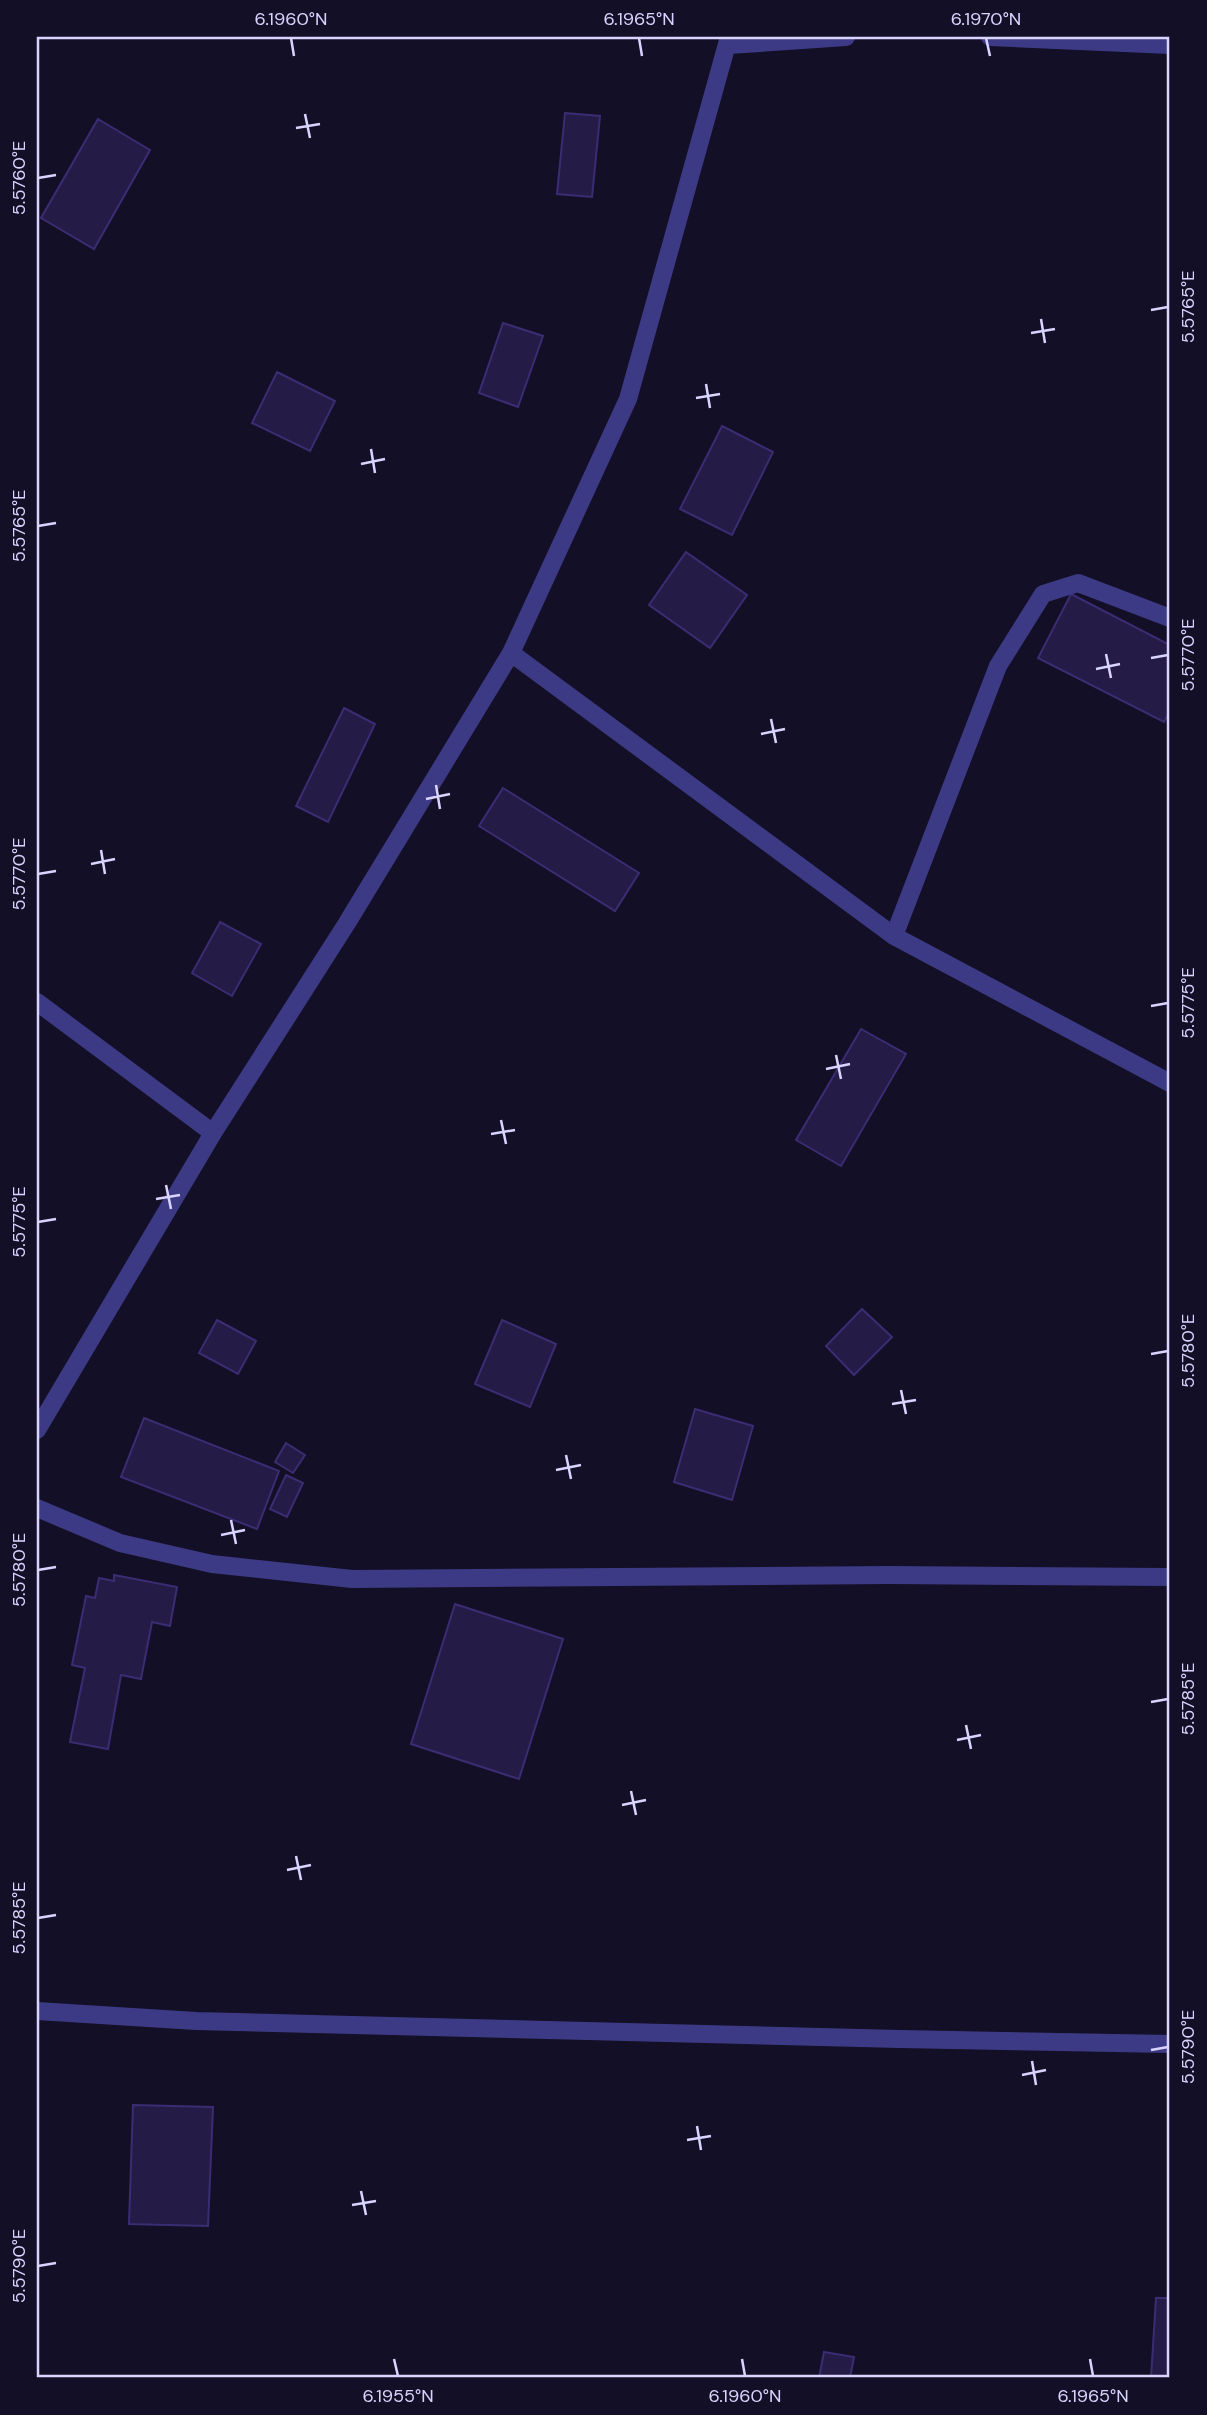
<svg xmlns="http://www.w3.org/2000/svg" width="1207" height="2415" font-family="'DM Sans',sans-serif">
  <rect width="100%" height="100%" fill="#130f26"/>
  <!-- building -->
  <path fill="#241b47" stroke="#3b2d73" stroke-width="2" d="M565,113L600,116L592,197L557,194Z
    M98,119L150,150L94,249L41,218Z
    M503,323L543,336L518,407L479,393Z
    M277,372L335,401L310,451L252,423Z
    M722,426L773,452L732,535L680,509Z
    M686,552L747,595L710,648L649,605Z
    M1071,594L1170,645V711L1164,722L1038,658Z
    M344,708L375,724L328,822L296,806Z
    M503,788L639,873L615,911L479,826Z
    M220,922L261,944L232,996L192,973Z
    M861,1029L906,1054L841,1166L796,1140Z
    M862,1309L892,1337L854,1375L826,1346Z
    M217,1320L256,1341L238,1374L199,1353Z
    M502,1320L556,1344L530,1407L475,1384Z
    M695,1409L753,1426L732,1500L674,1482Z
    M144,1418L279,1471L257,1529L121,1477Z
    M286,1443L305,1455L293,1473L275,1462Z
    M286,1475L303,1483L287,1517L270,1509Z
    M114,1575L177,1587L170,1626L152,1622L141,1679L121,1675L108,1749L70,1742L85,1668L72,1665L86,1596L95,1598L99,1578L114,1581Z
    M455,1604L563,1639L519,1779L411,1744Z
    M133,2105L213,2107L208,2226L129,2224Z
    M1156,2298H1170V2378H1151Z
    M824,2352L854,2357L850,2378H819Z"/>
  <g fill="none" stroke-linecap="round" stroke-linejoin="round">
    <!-- street -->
    <path stroke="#3d3a85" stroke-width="18" d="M990,37L1170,45
      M729,45L846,37
      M511,653L894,936L1170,1083
      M894,936L998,666L1043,594L1078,583L1170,618
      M37,1002L213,1133
      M37,1430L213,1133L347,923L511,653L628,399L729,37
      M37,1508L120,1543L212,1564L352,1579L890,1575L1170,1577
      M37,2011L196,2021L899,2039L1170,2044"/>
  </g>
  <!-- ticks -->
  <path fill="none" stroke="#d9d4ff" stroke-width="2.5" d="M291,38L294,56M639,38L642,56M986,38L990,56M305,114L310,138M296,128L320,124M38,178L56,175M1151,310L1168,307M1041,319L1045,343M1031,333L1055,329M706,384L710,408M696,398L720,394M371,449L375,473M361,464L385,459M38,526L56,523M1106,654L1111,678M1151,658L1168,655M1096,669L1120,664M771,719L776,743M761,734L785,729M436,785L440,809M426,799L450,794M101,850L105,874M91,864L115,859M38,874L56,871M1151,1006L1168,1003M836,1055L841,1079M826,1069L850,1064M501,1120L506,1144M491,1134L515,1130M166,1185L171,1209M156,1199L180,1195M38,1222L56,1219M1151,1354L1168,1351M901,1390L906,1414M892,1404L916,1400M566,1455L571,1479M556,1470L581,1465M231,1520L236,1544M221,1535L245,1530M38,1570L56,1567M1151,1702L1168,1699M966,1725L971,1749M957,1740L981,1735M631,1791L636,1815M622,1805L646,1800M296,1856L301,1880M287,1870L311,1865M38,1918L56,1915M1151,2050L1168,2047M1032,2061L1036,2085M1022,2075L1046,2070M697,2126L701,2150M687,2140L711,2136M361,2191L366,2215M352,2205L376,2201M38,2266L56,2263M394,2359L398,2376M742,2359L745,2376M1090,2359L1093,2376"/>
  <!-- border -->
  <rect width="1207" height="2415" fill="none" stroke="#130f26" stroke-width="77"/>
  <rect x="38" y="38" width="1130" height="2338" fill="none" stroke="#d9d4ff" stroke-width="2.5"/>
  <g font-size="18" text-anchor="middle" fill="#d9d4ff">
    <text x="291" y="25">6.1960°N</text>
    <text x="639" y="25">6.1965°N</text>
    <text x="986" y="25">6.1970°N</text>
    <text transform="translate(19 178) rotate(-90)" y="6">5.5760°E</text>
    <text transform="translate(1188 307) rotate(-90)" y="6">5.5765°E</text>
    <text transform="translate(19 526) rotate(-90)" y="6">5.5765°E</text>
    <text transform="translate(1188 655) rotate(-90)" y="6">5.5770°E</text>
    <text transform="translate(19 874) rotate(-90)" y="6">5.5770°E</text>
    <text transform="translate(1188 1003) rotate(-90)" y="6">5.5775°E</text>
    <text transform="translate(19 1222) rotate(-90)" y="6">5.5775°E</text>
    <text transform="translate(1188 1351) rotate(-90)" y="6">5.5780°E</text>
    <text transform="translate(19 1570) rotate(-90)" y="6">5.5780°E</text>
    <text transform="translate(1188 1699) rotate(-90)" y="6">5.5785°E</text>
    <text transform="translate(19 1918) rotate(-90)" y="6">5.5785°E</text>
    <text transform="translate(1188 2047) rotate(-90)" y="6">5.5790°E</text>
    <text transform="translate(19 2266) rotate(-90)" y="6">5.5790°E</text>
    <text x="398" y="2402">6.1955°N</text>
    <text x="745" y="2402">6.1960°N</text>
    <text x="1093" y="2402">6.1965°N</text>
  </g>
</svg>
